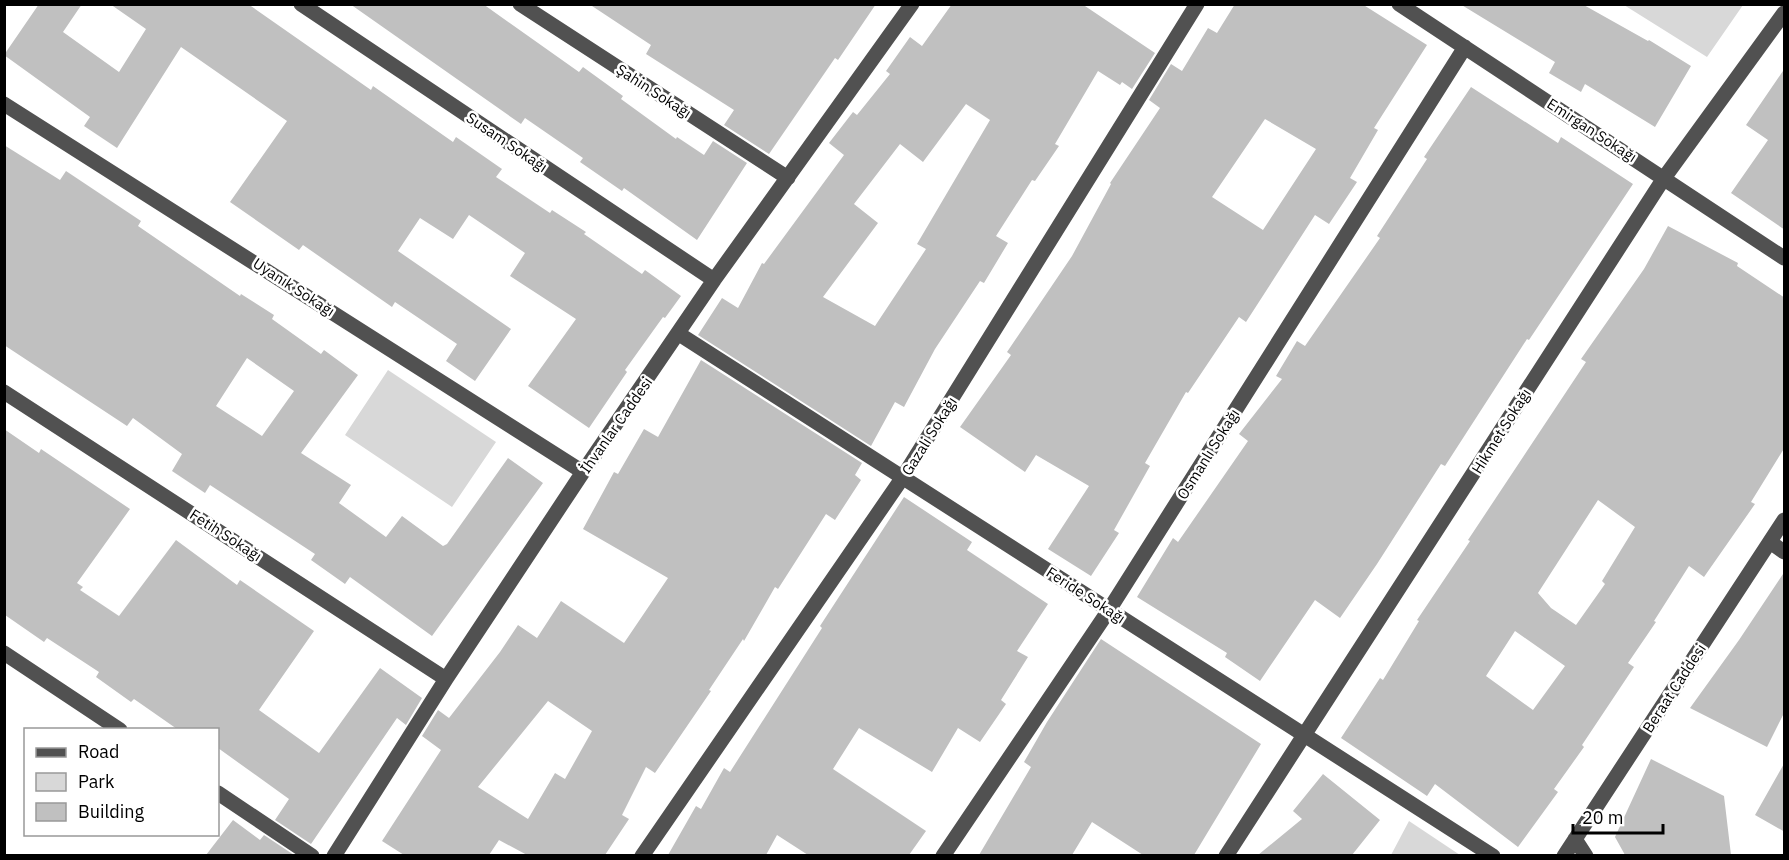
<svg xmlns="http://www.w3.org/2000/svg" width="1789" height="860" font-family="'IBM Plex Sans',sans-serif">
  <rect width="100%" height="100%" fill="#fff"/>
  <!-- green -->
  <path fill="#d8d8d8" d="M1624,5H1743L1707,57Z
    M388,370L496,442L452,507L345,435Z
    M1409,821L1460,855H1391Z"/>
  <!-- building -->
  <path fill="#c0c0c0" fill-rule="evenodd" d="M39,4H82L63,32L119,72L146,29L110,4H248L371,90L373,86L453,142L456,137L502,169L496,177L550,213L552,210L586,232L584,234L642,274L645,270L681,296L665,318L663,317L625,370L627,372L589,428L528,386L576,319L510,276L525,253L469,215L453,239L420,218L398,251L511,329L475,381L446,361L457,344L395,302L392,307L303,245L299,250L230,202L287,121L181,47L117,148L84,126L90,117L4,55Z
    M350,4H483L579,72L583,67L623,96L621,99L676,139L677,137L704,155L713,141L747,163L697,240L624,188L622,191L580,162L583,158L525,118L521,124Z
    M589,4H876L838,60L835,58L769,154L724,125L734,110L646,54L651,45Z
    M952,4H1082L1155,53L1132,89L1122,82L1120,85L1098,71L1055,144L1059,146L1035,181L1032,180L996,236L1008,243L984,283L980,281L935,349L904,407L895,402L871,446L698,335L722,298L738,308L762,263L764,264L844,155L829,143L853,112L857,115L890,74L886,71L910,37L922,46ZM966,104L990,120L917,244L926,249L875,326L823,297L878,223L854,204L900,144L923,162Z
    M1235,4H1362L1427,45L1374,128L1378,130L1350,178L1357,182L1329,224L1315,215L1246,322L1239,317L1188,393L1186,392L1145,463L1150,466L1114,530L1119,533L1091,576L1048,549L1089,486L1036,455L1025,472L960,427L1011,355L1007,352L1072,256L1111,184L1110,183L1160,108L1149,100L1171,64L1182,71L1208,28L1217,33ZM1265,119L1316,149L1263,230L1212,197Z
    M1460,4H1582L1648,41L1649,40L1691,66L1655,127L1585,84L1581,92L1549,73L1555,62Z
    M1785,68V230L1731,193L1768,140L1746,125Z
    M1471,87L1558,143L1561,137L1633,184L1529,340L1527,339L1445,466L1441,464L1377,564L1340,618L1315,600L1260,681L1225,657L1227,653L1137,597L1173,538L1178,542L1248,441L1239,434L1282,379L1276,376L1297,341L1305,346L1380,238L1377,236L1427,159L1424,157Z
    M4,145L60,180L66,171L141,221L138,226L240,296L241,294L274,315L272,319L321,354L324,350L358,375L301,453L351,485L339,503L386,537L402,516L443,546L447,544L508,458L543,483L432,636L350,577L345,584L311,560L315,554L210,485L205,493L172,471L182,454L133,418L127,426L4,345ZM247,358L294,391L262,436L216,406Z
    M1668,226L1738,263L1737,266L1785,298V447L1751,502L1755,504L1704,577L1689,566L1654,621L1656,622L1628,663L1634,667L1582,745L1584,747L1554,789L1558,792L1518,847L1435,784L1427,796L1341,738L1380,678L1383,680L1419,621L1417,620L1470,541L1468,540L1586,362L1581,359L1644,269ZM1598,500L1635,527L1602,581L1605,584L1576,625L1551,608L1538,593ZM1515,631L1565,666L1533,710L1486,676Z
    M701,360L862,463L855,475L861,480L835,520L826,514L778,589L775,587L744,641L743,639L709,690L711,691L655,773L646,767L622,815L629,819L605,855H527L499,840L489,855H404L382,841L441,750L422,736L438,710L449,718L500,652L518,625L537,638L561,601L624,643L668,578L583,529L614,472L618,474L644,429L658,437ZM548,701L592,731L565,779L555,773L528,819L478,787Z
    M4,429L39,453L41,449L130,509L77,583L83,587L80,590L119,616L176,540L237,585L240,580L314,631L259,710L319,753L380,668L422,698L406,725L397,718L311,844L275,820L289,799L218,748V729H177L134,699L131,702L96,677L99,672L47,638L44,642L5,615Z
    M904,497L972,542L967,550L1048,604L1017,651L1028,657L1001,700L1006,704L980,742L958,728L932,772L859,728L833,769L926,831L909,855H808L777,835L766,855H668L696,806L701,809L724,768L730,772L822,628L820,626Z
    M1785,571V711L1767,747L1690,708L1739,640Z
    M1101,639L1261,744L1194,855H1143L1092,822L1072,855H979L1031,767L1024,762L1047,722Z
    M1651,759L1724,796L1731,855H1625L1615,837Z
    M1785,762V832L1755,815Z
    M1323,774L1380,820L1352,855H1258L1302,819L1293,811Z
    M233,820L260,840L264,835L294,855H206Z"/>
  <g fill="none" stroke-linecap="round" stroke-linejoin="round">
    <!-- minor -->
    <path stroke="#515151" stroke-width="15" d="M301,4L714,280
      M520,4L788,178
      M1399,4L1784,258
      M4,104L583,472
      M679,334L1493,856
      M4,392L446,679
      M1770,542L1784,552
      M4,653L120,730
      M218,793L312,856
      M1575,839L1586,856
      M334,856L446,679L583,472L714,280L912,4
      M642,856L903,477L1197,4
      M943,856L1109,610L1465,47
      M1226,856L1664,178L1784,13
      M1564,856L1784,520"/>
  </g>
  <g text-anchor="middle" dominant-baseline="central" stroke-width="5" stroke-linejoin="round" paint-order="stroke">
    <!-- street labels -->
    <g font-size="15" fill="#000" stroke="#fff">
      <text transform="translate(654 91) rotate(33)">Şahin Sokağı</text>
      <text transform="translate(1592 130) rotate(33)">Emirgan Sokağı</text>
      <text transform="translate(507 142) rotate(34)">Susam Sokağı</text>
      <text transform="translate(294 287) rotate(33)">Uyanık Sokağı</text>
      <text transform="translate(616 425) rotate(-55)">İhvanlar Caddesi</text>
      <text transform="translate(1501 431) rotate(-58)">Hikmet Sokağı</text>
      <text transform="translate(929 436) rotate(-58)">Gazali Sokağı</text>
      <text transform="translate(1208 454) rotate(-58)">Osmanlı Sokağı</text>
      <text transform="translate(226 535) rotate(33)">Fetih Sokağı</text>
      <text transform="translate(1086 595) rotate(33)">Feride Sokağı</text>
      <text transform="translate(1674 688) rotate(-57)">Beraat Caddesi</text>
    </g>
  </g>
  <!-- border -->
  <rect width="1789" height="860" fill="none" stroke="#000000" stroke-width="12"/>
  <!-- legend -->
  <rect x="24" y="728" width="195" height="108" fill="#ffffff" stroke="#999999" stroke-width="1.5"/>
  <rect x="36" y="748" width="30" height="9" fill="#515151" stroke="#999999" stroke-width="1.5"/>
  <text x="78" y="758" font-size="18" fill="#000000">Road</text>
  <rect x="36" y="773" width="30" height="18" fill="#d8d8d8" stroke="#999999" stroke-width="1.5"/>
  <text x="78" y="788" font-size="18" fill="#000000">Park</text>
  <rect x="36" y="803" width="30" height="18" fill="#c0c0c0" stroke="#999999" stroke-width="1.5"/>
  <text x="78" y="818" font-size="18" fill="#000000">Building</text>
  <!-- scale -->
  <path d="M1573 824v9h90v-9" fill="none" stroke="#000000" stroke-width="3"/>
  <text x="1582" y="824" font-size="18" fill="#000000" stroke="#ffffff" stroke-width="4.5" paint-order="stroke">20 m</text>
</svg>
